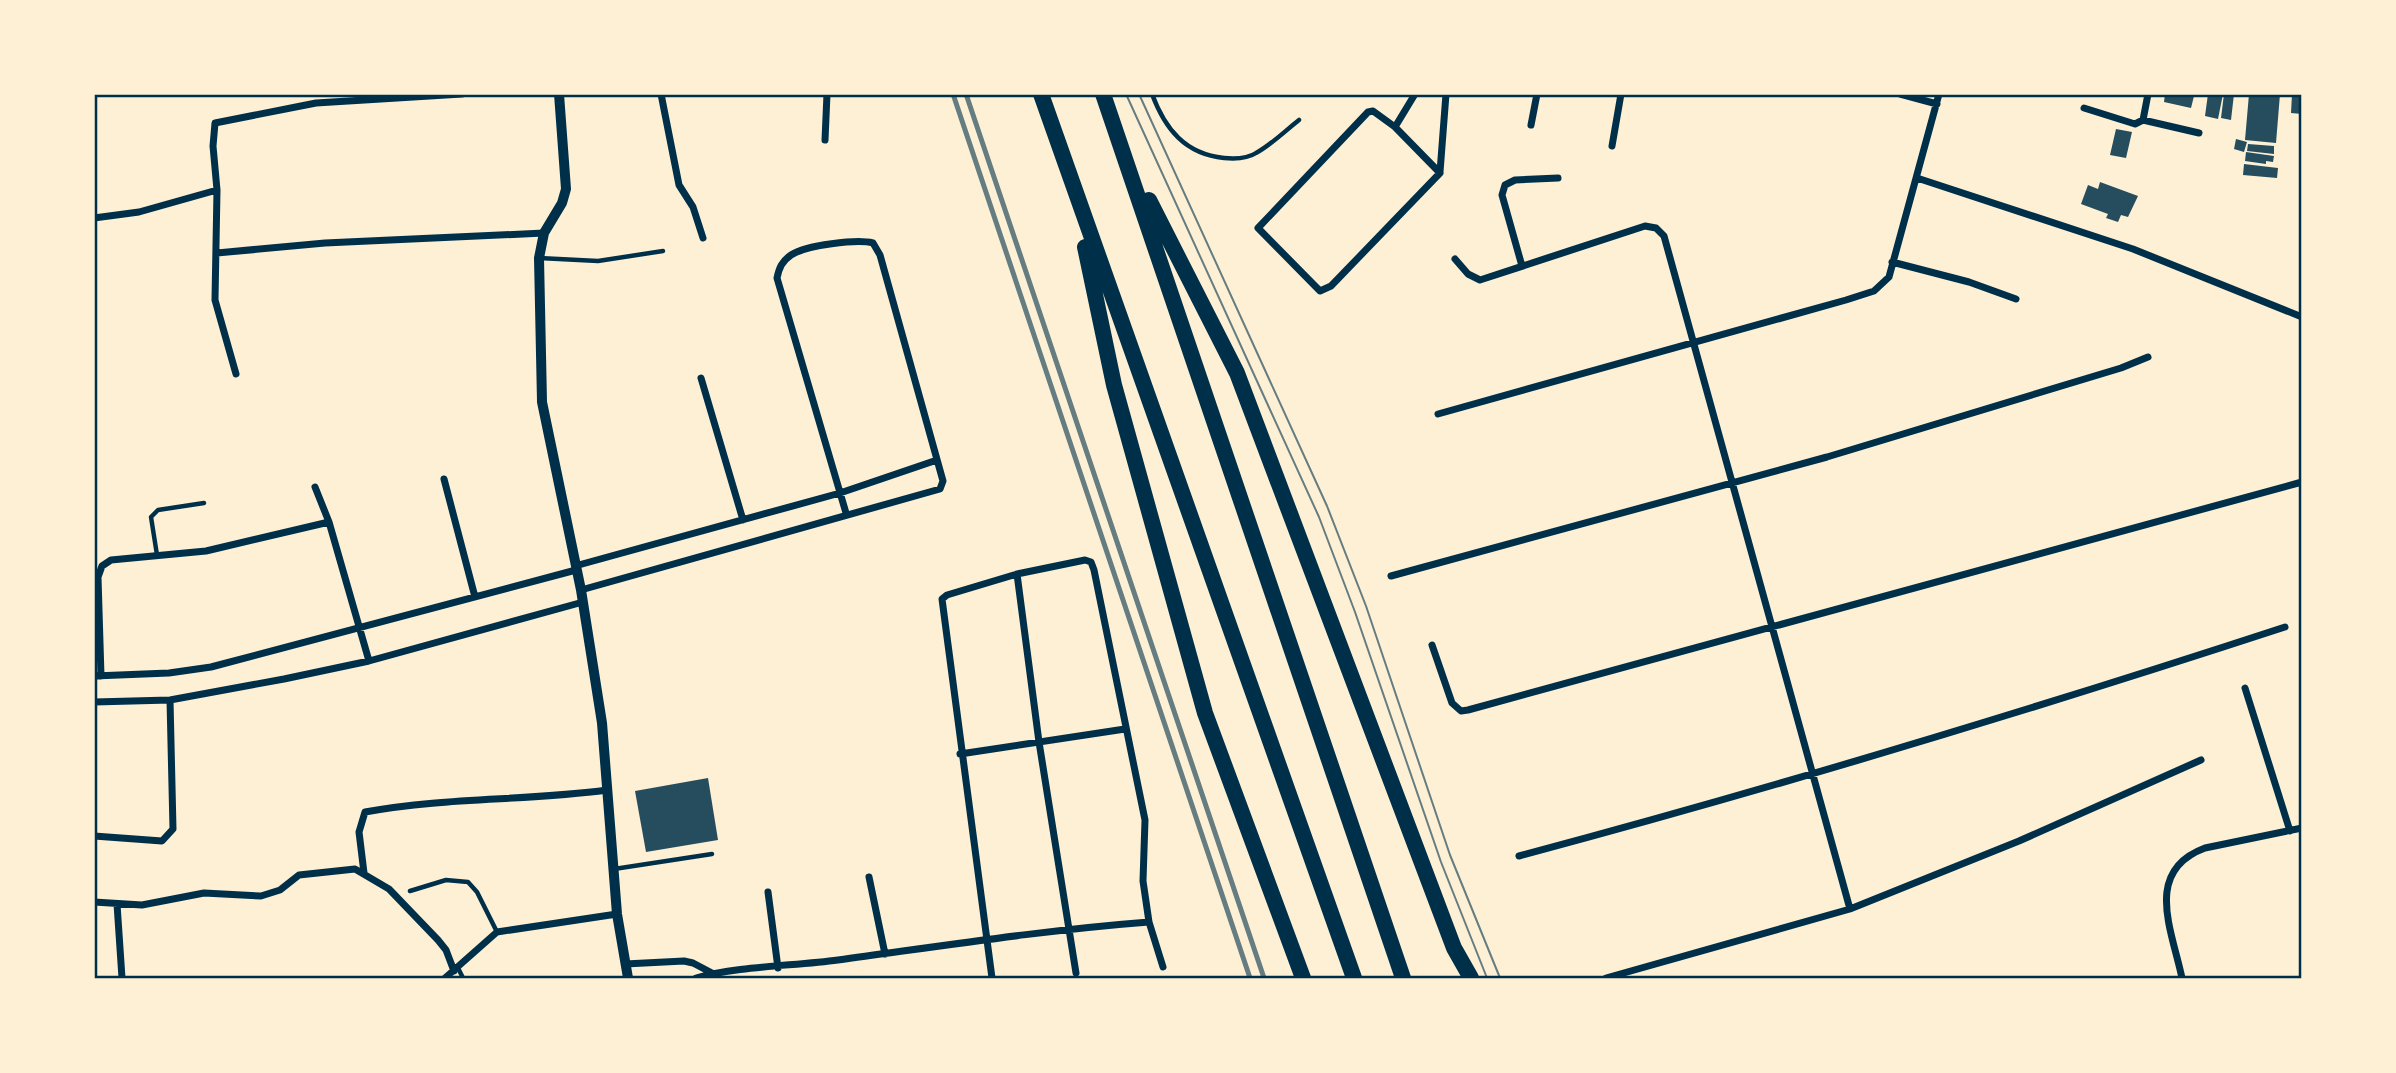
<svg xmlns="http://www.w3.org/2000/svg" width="2396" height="1073" font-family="'Space Grotesk',sans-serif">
  <rect width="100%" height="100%" fill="#fdf0d5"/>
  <!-- building -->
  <path fill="#264d5e" d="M2165,94L2194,96L2191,108L2164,102Z
    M2208,94H2223L2218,119L2205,116Z
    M2224,94H2234L2231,120L2221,118Z
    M2249,94H2280L2276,143L2245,140Z
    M2292,94H2302V114L2291,113Z
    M2116,129L2132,132L2126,158L2110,155Z
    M2236,139L2247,142L2244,152L2234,149Z
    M2248,144L2274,146V154L2247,151Z
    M2246,152L2274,156L2273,162L2266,161V164L2245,161Z
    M2244,164L2278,168L2277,178L2243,175Z
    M2100,182L2138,196L2128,217L2121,215L2118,222L2106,218L2108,214L2081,204L2088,185L2098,189Z
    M708,778L718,840L646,852L635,791Z"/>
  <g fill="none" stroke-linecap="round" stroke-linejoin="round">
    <!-- service -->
    <path stroke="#003049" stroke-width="4.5" d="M1152,94C1165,129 1185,154 1224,158C1235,159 1247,159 1256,153C1271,145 1285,131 1299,120
      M539,258L598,261L663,251
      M157,555L151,517L158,510L204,503
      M614,869L712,854
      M410,891L446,880L468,882L477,892L497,932
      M458,968L463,978"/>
    <!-- minor -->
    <path stroke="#003049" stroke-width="7" d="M661,94L679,185L693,207L703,238
      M1900,94L1937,104
      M2084,108L2135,124L2143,120L2199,133
      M1373,111L1395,127L1440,173L1331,286L1320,291L1258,228L1368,112Z
      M2143,120L2148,94
      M1531,125L1537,94
      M1395,127L1415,94
      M825,140L827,94
      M1612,146L1621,94
      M1440,172L1446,94
      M1917,178L2133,249L2302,317
      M94,218L139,212L217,190
      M217,253L325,243L544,233
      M1455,259L1468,274L1480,280L1645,226L1656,228L1664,236L1850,909
      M1892,262L1969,282L2016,299
      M1522,266L1502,195L1505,185L1515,180L1558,178
      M236,374L215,300L217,190L213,146L215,123L316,103L462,94
      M701,378L743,520
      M1438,414L1846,300L1874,291L1889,277L1939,94
      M444,479L475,597
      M315,487L329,522L369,661
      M575,566L840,493L937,460
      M1017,574L1039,742L1076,973
      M1391,576L1827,457L2121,368L2148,357
      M581,590L940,489L943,481L880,255L873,243C857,239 806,245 791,255C782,261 779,268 777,278L846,513
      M1432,645L1452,703L1461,711L1468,710L2302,482
      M94,676L169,673L211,667L576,570
      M101,676L98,577L102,566L111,560L206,551L329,522
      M2245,688L2290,831
      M94,702L170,700L284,679L369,661L583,602
      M960,754L1125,729
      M94,836L162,841L173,829L170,700
      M1519,856C1777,787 2031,710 2285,627
      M364,873L359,832L365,812C445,797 527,801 607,790
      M869,877L885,954
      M768,892L778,968
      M94,902L142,905L204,893L261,896L280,890L299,875L355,869L389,889L438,940L446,950L454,971
      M117,904L122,978
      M625,964L684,961L693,963L712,973
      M445,978L497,932L617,914
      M696,978C737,966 794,966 838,960C942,946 1045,930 1149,922
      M992,978L942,599L947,595L1017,574L1085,560L1091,562L1094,570L1145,820L1143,881L1149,922L1163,967
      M1606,978L1850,909L2019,841L2201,760
      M2182,978C2172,930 2143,871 2205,848L2302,828"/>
    <!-- tertiary -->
    <path stroke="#003049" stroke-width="10" d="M559,94L566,189L562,203L544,233L539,258L542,402L581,590L602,723L617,914L628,978"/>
    <!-- motorway -->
    <path stroke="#003049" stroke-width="16" d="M1041,94L1354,978
      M1103,94L1403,978
      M1149,200L1237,373L1454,948L1471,978
      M1085,247L1114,385L1205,713L1303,978"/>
    <!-- tram -->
    <path stroke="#657d81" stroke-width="2" d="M1126,94L1319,517L1355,612L1441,862L1487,978
      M1139,94L1327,506L1366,606L1450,855L1500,978"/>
    <!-- rail -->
    <path stroke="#657d81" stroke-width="5" d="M953,94L1250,978
      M966,94L1264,978"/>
  </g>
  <!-- border -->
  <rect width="2396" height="1073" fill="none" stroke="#fdf0d5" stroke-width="192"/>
  <rect x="96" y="96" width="2204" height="881" fill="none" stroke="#003049" stroke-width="2.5"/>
</svg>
